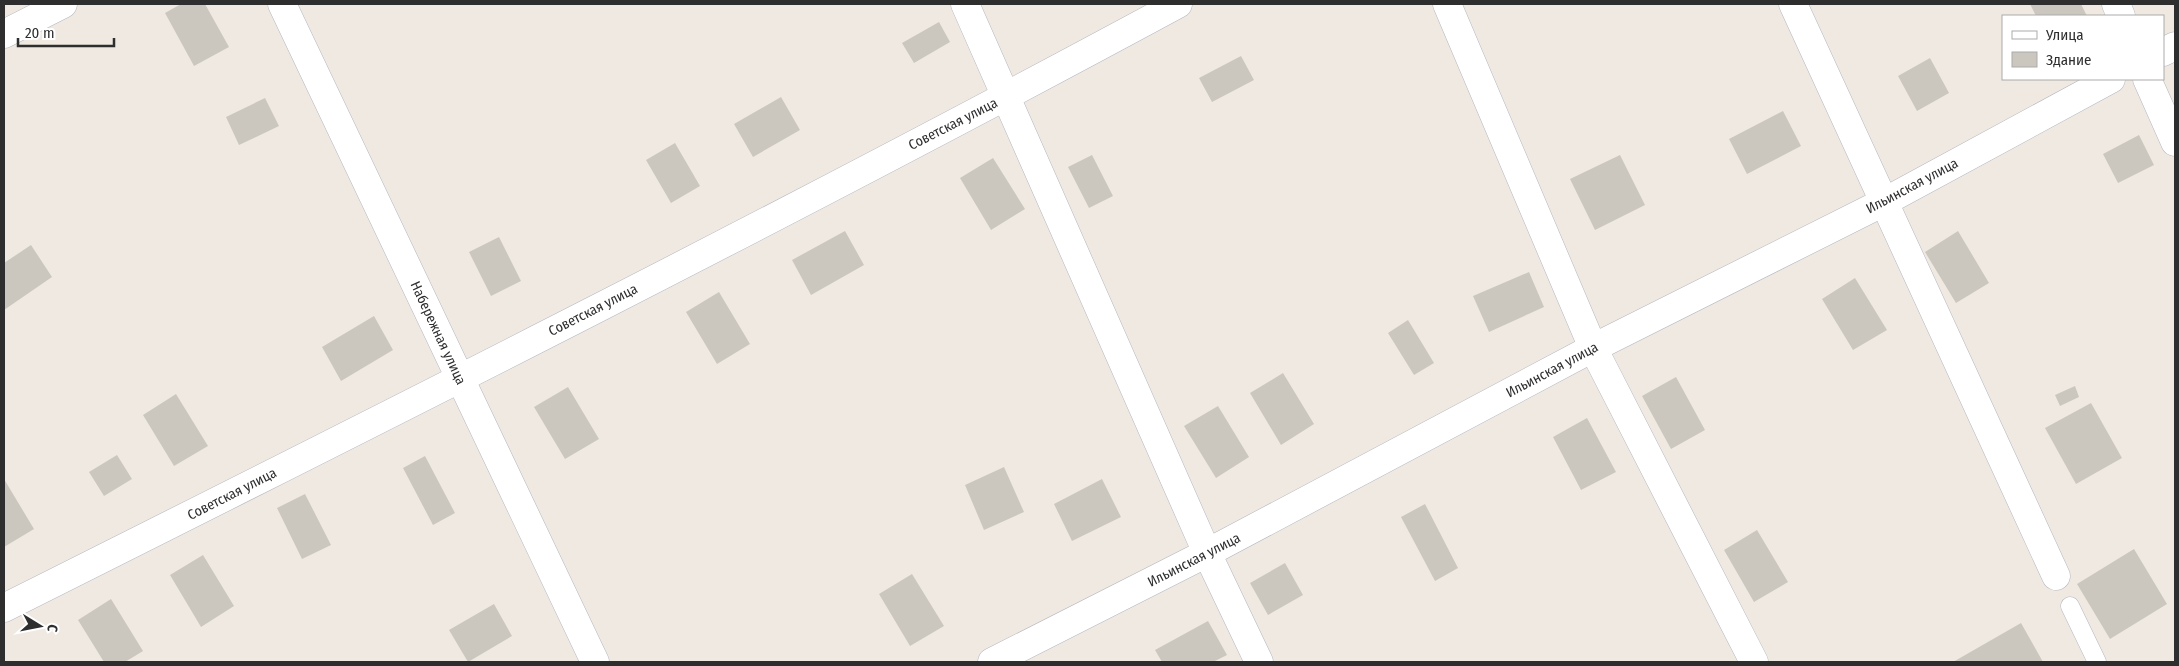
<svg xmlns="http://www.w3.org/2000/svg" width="2179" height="666" font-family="'Fira Sans Condensed',sans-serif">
  <rect width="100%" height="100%" fill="#efe9e1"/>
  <!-- building -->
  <path fill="#cbc7bf" d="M181,4H205L229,47L194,66L165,13Z
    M2030,4H2081L2087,16H2036Z
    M939,22L950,42L914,63L902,43Z
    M1241,56L1254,80L1212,102L1199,78Z
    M1930,58L1949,93L1917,111L1898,76Z
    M781,97L800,130L753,157L734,124Z
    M265,98L279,126L239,145L226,117Z
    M1783,111L1801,146L1747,174L1729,139Z
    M2139,135L2154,165L2118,183L2103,154Z
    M675,143L700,186L671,203L646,160Z
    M1092,155L1113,196L1089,208L1068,167Z
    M1620,155L1645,205L1595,230L1570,179Z
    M993,158L1025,209L991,230L960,178Z
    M845,231L864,265L811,295L792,260Z
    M1958,231L1989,283L1956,303L1925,252Z
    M499,237L521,281L491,296L469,252Z
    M31,245L52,277L4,310V263Z
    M1529,272L1544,307L1489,332L1473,296Z
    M1855,278L1887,330L1853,350L1822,299Z
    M719,292L750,344L717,364L686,312Z
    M374,316L393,350L341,381L322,347Z
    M1408,320L1434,363L1414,375L1388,333Z
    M1283,373L1314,424L1281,445L1250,393Z
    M1676,377L1705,430L1671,449L1642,396Z
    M2075,386L2079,397L2060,406L2055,395Z
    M568,387L599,439L565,459L534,407Z
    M176,394L208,446L174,466L143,415Z
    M2091,403L2122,458L2076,484L2045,428Z
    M1218,406L1249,457L1216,478L1184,426Z
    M1587,418L1616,472L1581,490L1553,437Z
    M117,455L132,479L104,496L89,472Z
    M425,456L455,513L433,525L403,468Z
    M1004,467L1024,512L984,530L965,485Z
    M4,479L34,529L4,547Z
    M1102,479L1121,517L1072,541L1054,504Z
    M305,494L331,545L302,559L277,508Z
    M1425,504L1458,568L1435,581L1401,517Z
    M1757,530L1788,582L1754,602L1724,550Z
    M2134,549L2167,604L2110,639L2077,584Z
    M203,555L234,606L201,627L170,575Z
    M1285,563L1303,595L1268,615L1250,583Z
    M912,574L944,626L910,646L879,594Z
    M111,599L143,651L125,662H104L78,620Z
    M494,604L512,636L468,662L449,630Z
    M1208,621L1227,655L1213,662H1162L1155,650Z
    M2021,623L2043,662H1953Z"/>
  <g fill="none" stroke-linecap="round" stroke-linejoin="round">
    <defs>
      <path id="lane" d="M2070,606L2097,662"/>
      <path id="street" d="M282,4L595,662
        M965,4L1207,553L1259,662
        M1447,4L1593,348L1754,662
        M1793,4L2056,576
        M2116,4L2121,16
        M4,34L63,4
        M2163,52L2175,46
        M2147,79L2175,142
        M4,608C397,411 791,213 1178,4
        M992,662L1207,553L1593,348L1884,202L2111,79"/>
    </defs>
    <!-- lane casing -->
    <use href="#lane" stroke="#b4b7c1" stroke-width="19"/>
    <!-- street casing -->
    <use href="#street" stroke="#b4b7c1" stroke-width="29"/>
    <!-- lane -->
    <use href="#lane" stroke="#fff" stroke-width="18"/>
    <!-- street -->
    <use href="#street" stroke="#fff" stroke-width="28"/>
  </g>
  <g text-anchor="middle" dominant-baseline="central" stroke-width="4" stroke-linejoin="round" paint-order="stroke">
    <!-- street labels -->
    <g font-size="14" fill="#2e2e2e" stroke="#fff">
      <text transform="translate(953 124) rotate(-27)">Советская улица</text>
      <text transform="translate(1912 186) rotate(-28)">Ильинская улица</text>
      <text transform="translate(593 310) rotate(-27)">Советская улица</text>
      <text transform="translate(438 333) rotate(65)">Набережная улица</text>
      <text transform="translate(1552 370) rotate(-28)">Ильинская улица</text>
      <text transform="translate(232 494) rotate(-27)">Советская улица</text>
      <text transform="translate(1194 560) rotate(-27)">Ильинская улица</text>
    </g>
  </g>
  <!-- border -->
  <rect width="2179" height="666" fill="none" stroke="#2e2e2e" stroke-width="10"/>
  <!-- legend -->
  <rect x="2002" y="15" width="162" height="65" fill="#ffffff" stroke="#ababab"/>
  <rect x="2012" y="31" width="25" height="8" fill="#ffffff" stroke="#ababab"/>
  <text x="2046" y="40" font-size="15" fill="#2e2e2e">Улица</text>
  <rect x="2012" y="52" width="25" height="15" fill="#cbc7bf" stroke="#ababab"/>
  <text x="2046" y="65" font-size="15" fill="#2e2e2e">Здание</text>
  <!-- north arrow -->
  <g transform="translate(40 626) rotate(100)" stroke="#ffffff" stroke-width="4" paint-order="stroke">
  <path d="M0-4L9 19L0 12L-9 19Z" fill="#2e2e2e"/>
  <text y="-8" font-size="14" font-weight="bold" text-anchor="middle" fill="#2e2e2e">С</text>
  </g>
  <!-- scale -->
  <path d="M18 38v8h96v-8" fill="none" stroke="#2e2e2e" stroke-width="2.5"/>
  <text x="25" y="38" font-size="15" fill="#2e2e2e" stroke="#ffffff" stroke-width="4" paint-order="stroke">20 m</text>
</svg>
